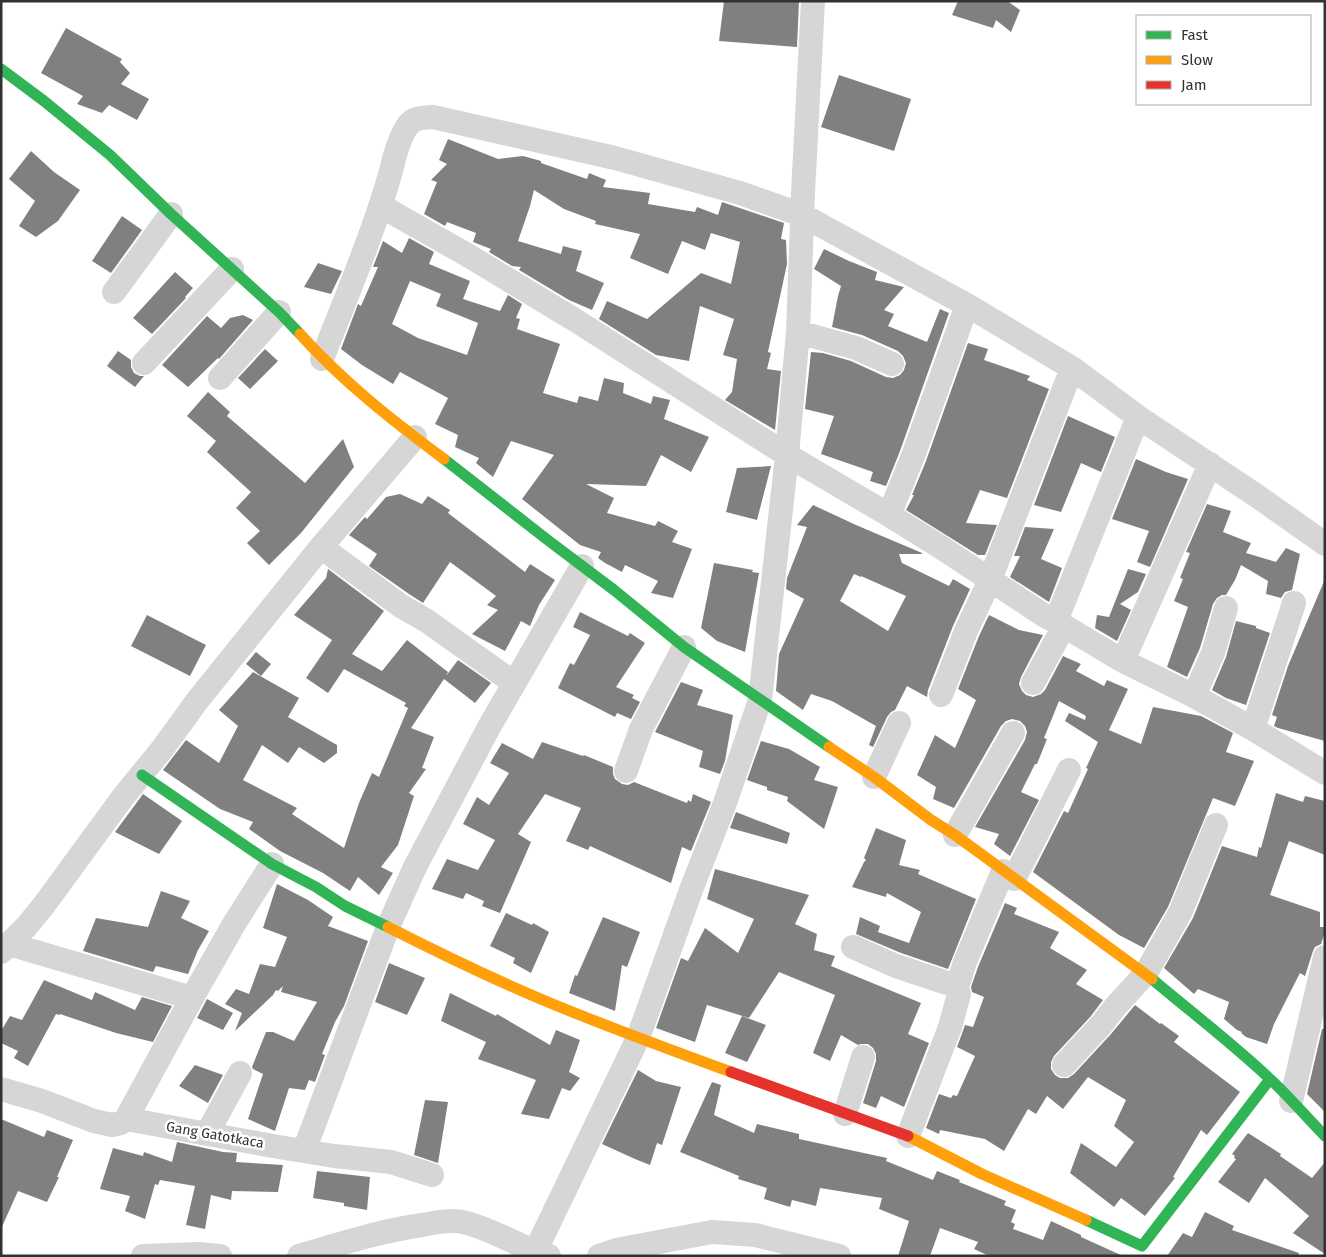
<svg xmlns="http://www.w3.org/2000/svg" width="1326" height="1257" font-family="'Fira Sans',sans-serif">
  <rect width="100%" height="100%" fill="#fff"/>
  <!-- building -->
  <path fill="#808080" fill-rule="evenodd" d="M724,1H799L797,47L719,41Z
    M958,1H1007L1020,10L1011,32L996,20L993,28L952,15Z
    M66,28L122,59L120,62L130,73L121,84L149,99L137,120L109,105L102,113L77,104L83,96L41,73Z
    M839,75L911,99L894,151L821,127Z
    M448,139L498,159L523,156L541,161V163L587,179L589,173L606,180L603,187L650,193L648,204L695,212L697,207L718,215L722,202L784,223L781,239L786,240L787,264L768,352L771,353L767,369L781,371L775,430L725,400L732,392L737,359L723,355L734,319L700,306L689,361L656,355L599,319L607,301L647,319L701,273L731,284L740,242L711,233L705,250L682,241L668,274L630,258L640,234L595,224L596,221L564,209L534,190L530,206L518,241L561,254L563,246L582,251L576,271L604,283L592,310L569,300L519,270L521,267L512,266L489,252L491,249L473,242L476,233L447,222L445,226L424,214L437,182L431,180L447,164L439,160Z
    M31,151L54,172L80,190L58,221L36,237L19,226L35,201L9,179Z
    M122,216L142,230L111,273L92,261Z
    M409,238L434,252L429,264L470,281L463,299L500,311L508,295L522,304L516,318L520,319L517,329L560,344L543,393L577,403L579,396L598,401L604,378L624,383L623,393L651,404L653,396L670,400L664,419L709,437L691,472L661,455L646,486L586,484L614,498L607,513L655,526L658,521L678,531L672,542L692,549L673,598L651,593L658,581L625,565L622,572L605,563L598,558L601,552L580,545L522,499L554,455L511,441L493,477L476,463L479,458L455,447L458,435L435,424L448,398L400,372L393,384L362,365L341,349L358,304L361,306L378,267H373L383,241L402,253ZM410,281L441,294L436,306L478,323L467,355L418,338L392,324Z
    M824,249L849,261L877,272L875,280L904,287L884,310L894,314L888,326L927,342L940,309L949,313L900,451L886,486L870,481L873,472L821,454L834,416L805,409L811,352L823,353L851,361L886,377L893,378L900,375L904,370L906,363L903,356L898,351L862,335L832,327L838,296L841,286L814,269Z
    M318,263L342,271L331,294L304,287Z
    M175,272L193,288L185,297L186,298L152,334L133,318Z
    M243,315L253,320L219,359L218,358L188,387L162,365L207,316L221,328L230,318Z
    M968,343L988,349L984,360L1030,376L1027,380L1049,389L1007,498L980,490L966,523L997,525L985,555H978L906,510L914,495H912L926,461Z
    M265,349L278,361L250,389L238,378Z
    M118,351L131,360V367L134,373L140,376H144L135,387L107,366Z
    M208,392L230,412L227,416L305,483L343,439L354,467L301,533L269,565L247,543L260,531L236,508L251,492L207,452L216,441L187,416Z
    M1068,416L1115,437L1101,472L1081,463L1061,512L1034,505Z
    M1136,459L1166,472L1188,479L1150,567L1137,562L1149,531L1112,519Z
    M771,466L757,520L726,512L737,468Z
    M400,494L422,504L428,496L450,510L448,513L525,572L530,564L555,580L539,605L530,626L521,621L505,651L472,634L498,610L487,605L496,596L450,562L423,603L409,594L369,566L377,554L349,535L365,517L367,519L386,497Z
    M1207,504L1231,511L1223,532L1251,543L1246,553L1276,562L1286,548L1300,554L1292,590L1285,592L1281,598L1266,594L1268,581L1241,565L1235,580L1226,595H1222L1217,598L1213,604L1200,648L1187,677L1167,667L1188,607L1174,601L1183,579L1180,578L1190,553L1186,552Z
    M813,505L856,525L922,553V554H899L902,563L949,586L953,579L970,589L953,626L928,690L927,697L907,686L895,710L891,712L887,717L873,747L869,745L876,726L832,701L811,694L803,710L776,691L779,654L804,599L786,589L787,578L807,527L797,525ZM854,574L861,577V576L906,596L888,631L840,601Z
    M1025,527L1054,529L1041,559L1062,568L1049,602L1010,577L1020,556H1014Z
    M714,563L753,570L752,572L759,573L745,652L717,641L701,628Z
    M328,569L384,611L352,654L382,671L407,640L448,672L446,676L458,660L491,683L475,703L444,679L411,728L434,737L422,768L426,769L409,793L414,796L398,845L381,867L393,873L379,895L358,877L350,891L323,873L280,851L249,829L253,822L220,809L163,770L186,740L219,763L238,726L219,710L253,672L299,698L288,717L337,745V753L324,763L299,747L288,763L262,745L243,780L297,808L292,814L344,848L359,803L372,773L379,777L408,708L404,706L406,703L344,669L328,693L306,678L332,640L294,615L326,578Z
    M1128,569L1146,574L1138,592L1120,604L1131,610L1117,641L1095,628L1097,615L1109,617Z
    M1325,579V741L1278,728L1274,726L1277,717L1272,715L1288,666Z
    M580,612L628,636L630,633L645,643L616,687L634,695L632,698L640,702L631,719L617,713L615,717L558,688L570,663L574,665L590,635L573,627Z
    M147,615L206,645L190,676L131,646Z
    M989,615L1019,630L1043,635L1021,677L1019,684L1022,691L1026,695L1033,697L1041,694L1045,690L1063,656L1081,664L1076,671L1104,686L1107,680L1128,689L1109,730L1141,744L1153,707L1201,716L1233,733L1226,752L1254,761L1235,806L1213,798L1168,907L1144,948L1119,935L1033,872L1064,811L1068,813L1088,769L1086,768L1098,742L1065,721L1069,713L1085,720L1086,716L1059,701L1044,738L1047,739L1037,764H1035L1021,792L1039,800L1010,856L994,844L999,834L975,827L1025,740L1027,732L1025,726L1020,721L1012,719L1006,721L1001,726L954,808L933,799L936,787L917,775L935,735L955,748L976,700L958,689L979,636Z
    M1236,621L1256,626V628L1270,633L1246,705L1226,698L1212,690L1226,657Z
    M256,652L271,664L261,676L246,664Z
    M681,682L703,690L697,705L733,715L725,761L720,774L699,767L703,751L655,732Z
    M761,741L789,749L820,767L814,780L838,787L824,829L787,801L788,797L767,790V787L747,780Z
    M542,742L583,756L584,755L613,767V774L615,779L622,784L628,785L634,782L687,803L688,800L691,802L693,794L711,802L691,851L682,847L671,883L590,846L588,850L566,841L581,808L545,794L518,834L531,842L500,913L482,906L484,901L466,893L463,899L432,889L447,859L478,870L495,840L463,824L477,797L489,805L509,773L490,763L502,743L533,759Z
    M1276,793L1303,802L1305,796L1325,801V855L1289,841L1270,895L1320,912V927H1325V932L1321,944L1315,947L1313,951L1305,976L1300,973L1274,1024L1267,1044L1246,1037L1241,1033L1242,1032L1237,1030L1224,1019L1229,1002L1198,989L1194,994L1164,968L1193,918L1222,846L1257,857L1259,847L1261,848Z
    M143,794L182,821L159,854L115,832Z
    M736,812L790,833L787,844L730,828Z
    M876,828L906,840L899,865L920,870L918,874L976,899L948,969L901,953L856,934L860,917L880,926L878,932L909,943L921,912L887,893L886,897L852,887L864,862L866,860L864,858Z
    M715,869L809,895L795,924L817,934L814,950L835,956L831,966L921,1003L908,1034L929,1043L904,1107L881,1096L876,1108L863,1103L876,1061V1054L873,1048L868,1044H861L858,1045L841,1035L830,1061L813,1053L835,995L779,972L749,1018L707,1005L695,1042L656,1028L681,958L688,961L705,928L738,953L754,919L707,899Z
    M277,884L308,900L333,917L328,926L368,941L344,1006L335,1022L322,1054L325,1055L315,1082L309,1080L305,1090L289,1088L275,1131L248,1119L263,1074L253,1069L252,1067L266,1032H273L294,1041L317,1002L281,992L283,986L278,991L276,990L273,995L235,1031L242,1013L225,1004L236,989L249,994L260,964L275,967L287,937L263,928Z
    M161,891L190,901L181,918L209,931L198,950L188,974L156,966L153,972L83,951L96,918L148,927Z
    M1005,903L1017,908L1014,914L1059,932L1050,948L1087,970L1076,984L1103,1000L1091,1016L1054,1056L1051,1062V1069L1055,1075L1060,1078H1068L1074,1074L1111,1034L1135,1005L1160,1024L1161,1023L1179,1036L1174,1042L1240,1092L1207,1135L1201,1130L1173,1177L1175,1178L1145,1216L1121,1198L1114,1207L1070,1173L1081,1143L1116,1167L1134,1142L1114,1126L1126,1100L1088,1077L1063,1109L1047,1096L1036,1114L1028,1109L1004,1151L985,1139L940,1130L939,1134L926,1128L939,1094L951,1098L953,1095L957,1096L975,1056L957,1047L965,1025L973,1027L984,997L972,992L971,987L978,967Z
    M506,913L532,925L533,923L549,932L531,973L513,963L515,958L490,946Z
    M603,917L640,932L627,967L622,965L615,1011L569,993L575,975L577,976Z
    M389,963L425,978L407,1015L375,1002Z
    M44,980L92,1000L95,992L135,1010L142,997L172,1006L153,1042L116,1033L60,1014L59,1015L56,1014L28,1066L14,1058L18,1051L1,1043V1031L10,1016L22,1020Z
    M450,993L496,1016L497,1014L550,1045L556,1030L580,1040L569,1072L580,1078L570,1091L562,1088L549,1119L521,1114L536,1080L478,1059L486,1042L441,1021Z
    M207,999L233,1013L223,1030L197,1018Z
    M742,1016L766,1025L747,1062L725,1053Z
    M1322,1029H1325V1112L1307,1094Z
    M195,1065L223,1075L208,1103L179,1086Z
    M638,1070L656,1081L681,1087L662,1145L657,1143L650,1165L635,1159L602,1144Z
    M712,1082L721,1085L714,1115L754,1133L757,1124L799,1134V1139L887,1158L886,1161L933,1180L937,1171L960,1180L959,1182L1006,1201L1004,1205L1016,1210L1011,1222L1015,1224L1013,1229L1043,1240L1051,1221L1081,1235V1237L1123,1256H989L974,1249L978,1242L940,1228L930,1256H898L909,1221L879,1209L882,1198L820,1188L816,1206L792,1200L790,1207L764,1199L767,1188L738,1179L739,1176L680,1152Z
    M425,1100L448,1102L438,1163L414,1155Z
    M1,1119L44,1137L47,1130L73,1140L57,1177H59L47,1202L18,1191L1,1229Z
    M1248,1133L1281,1154L1280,1156L1312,1178L1325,1162V1254L1293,1233L1309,1216L1265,1178L1249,1203L1218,1182L1236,1159L1234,1158L1235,1156L1232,1154Z
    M177,1142L223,1152L237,1153L236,1162L283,1165L278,1192L232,1191L231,1200L211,1195L205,1229L186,1225L195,1186L160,1180L158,1185L155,1184L145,1219L125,1211L130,1196L100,1189L113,1148L143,1156L144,1152L172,1162Z
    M317,1171L370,1177L367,1210L344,1206V1203L313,1198Z
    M1205,1212L1234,1226L1232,1230L1299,1253L1298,1256H1167L1183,1233L1192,1237Z"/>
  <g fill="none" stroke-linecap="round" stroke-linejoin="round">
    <!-- street -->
    <path stroke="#d6d6d6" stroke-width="24" d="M381,206L469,256L575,320L787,455L889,515L939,546L1045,616L1064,626L1123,661L1194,696L1253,729L1325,773
      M114,292L171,214
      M798,332L856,348L892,364
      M322,359C346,297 373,235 391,171C394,158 401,131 411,122C417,117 426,118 433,117L615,158L740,193L802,215L967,305L1072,368L1138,417L1257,496L1325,544
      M144,363L232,269
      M220,378L279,312
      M889,515L913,456L967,305
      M321,547L401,606L427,621L514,683
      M1056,621L1138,417
      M1123,661L1210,464
      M1033,683L1064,626
      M941,695L966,631L990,580L1072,368
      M1194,696L1213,653L1226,608
      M1253,729L1294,603
      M626,771L641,729L684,647
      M874,777L899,723
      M955,835L1013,733
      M1014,879L1069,770
      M9,944L192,998
      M853,947L896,966L944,982L952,984L957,987L965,962L1003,871
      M1,952L26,927L44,905L123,797L163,748L197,701L321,547L415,437
      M1064,1065L1101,1025L1115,1007L1146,973L1180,913L1216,825
      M1,1089L42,1101L94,1121L112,1125L121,1123L126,1119L192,998L234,924L272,864
      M1291,1101L1325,957
      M845,1114L863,1057
      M126,1119L273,1146L334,1156L391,1162L432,1175
      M207,1134L240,1073
      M908,1136L950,1027L959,994L957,987
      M304,1151L388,927L415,867L488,729L582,566
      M535,1252L638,1038L691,890L725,803L760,700L787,455L798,332L803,193L813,1
      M143,1256L199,1254L220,1256
      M299,1256C340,1244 380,1231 422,1225C437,1222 453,1219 467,1223C496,1231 521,1248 549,1256
      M599,1256L616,1250L712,1232L755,1235L839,1256"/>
    <!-- fast -->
    <path stroke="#30b455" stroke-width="11" d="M1,69L44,101L110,155L171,214L279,312L300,334
      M444,459L549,541L614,590L684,647L829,747
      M142,775L272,864L316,887L345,906L388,927
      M1152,979C1191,1012 1232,1043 1269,1078C1289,1096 1306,1117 1325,1136
      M1086,1220L1142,1246L1270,1079"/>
    <!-- slow -->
    <path stroke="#ff9f0a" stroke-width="11" d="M300,334C342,381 393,421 444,459
      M829,747L874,777L931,820L955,835L1152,979
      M388,927C439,953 491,978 543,1000C605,1026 668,1049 731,1072
      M908,1136L982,1174L1086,1220"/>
    <!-- jam -->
    <path stroke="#e5322d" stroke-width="11" d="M731,1072L908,1136"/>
  </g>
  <g text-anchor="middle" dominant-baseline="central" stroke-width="5" stroke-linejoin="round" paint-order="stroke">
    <!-- street labels -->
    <g font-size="14" fill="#323232" stroke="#fff">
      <text transform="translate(215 1135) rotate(10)">Gang Gatotkaca</text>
    </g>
  </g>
  <!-- border -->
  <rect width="1326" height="1257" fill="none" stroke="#323232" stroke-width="5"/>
  <!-- legend -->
  <rect x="1136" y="15" width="175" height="90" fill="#ffffff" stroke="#adadad"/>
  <rect x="1146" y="31" width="25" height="8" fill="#30b455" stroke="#adadad"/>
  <text x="1181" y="40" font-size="15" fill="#323232">Fast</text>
  <rect x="1146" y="56" width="25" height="8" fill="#ff9f0a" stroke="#adadad"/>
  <text x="1181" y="65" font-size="15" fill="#323232">Slow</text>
  <rect x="1146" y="81" width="25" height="8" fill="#e5322d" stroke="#adadad"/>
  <text x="1181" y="90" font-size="15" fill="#323232">Jam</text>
</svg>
